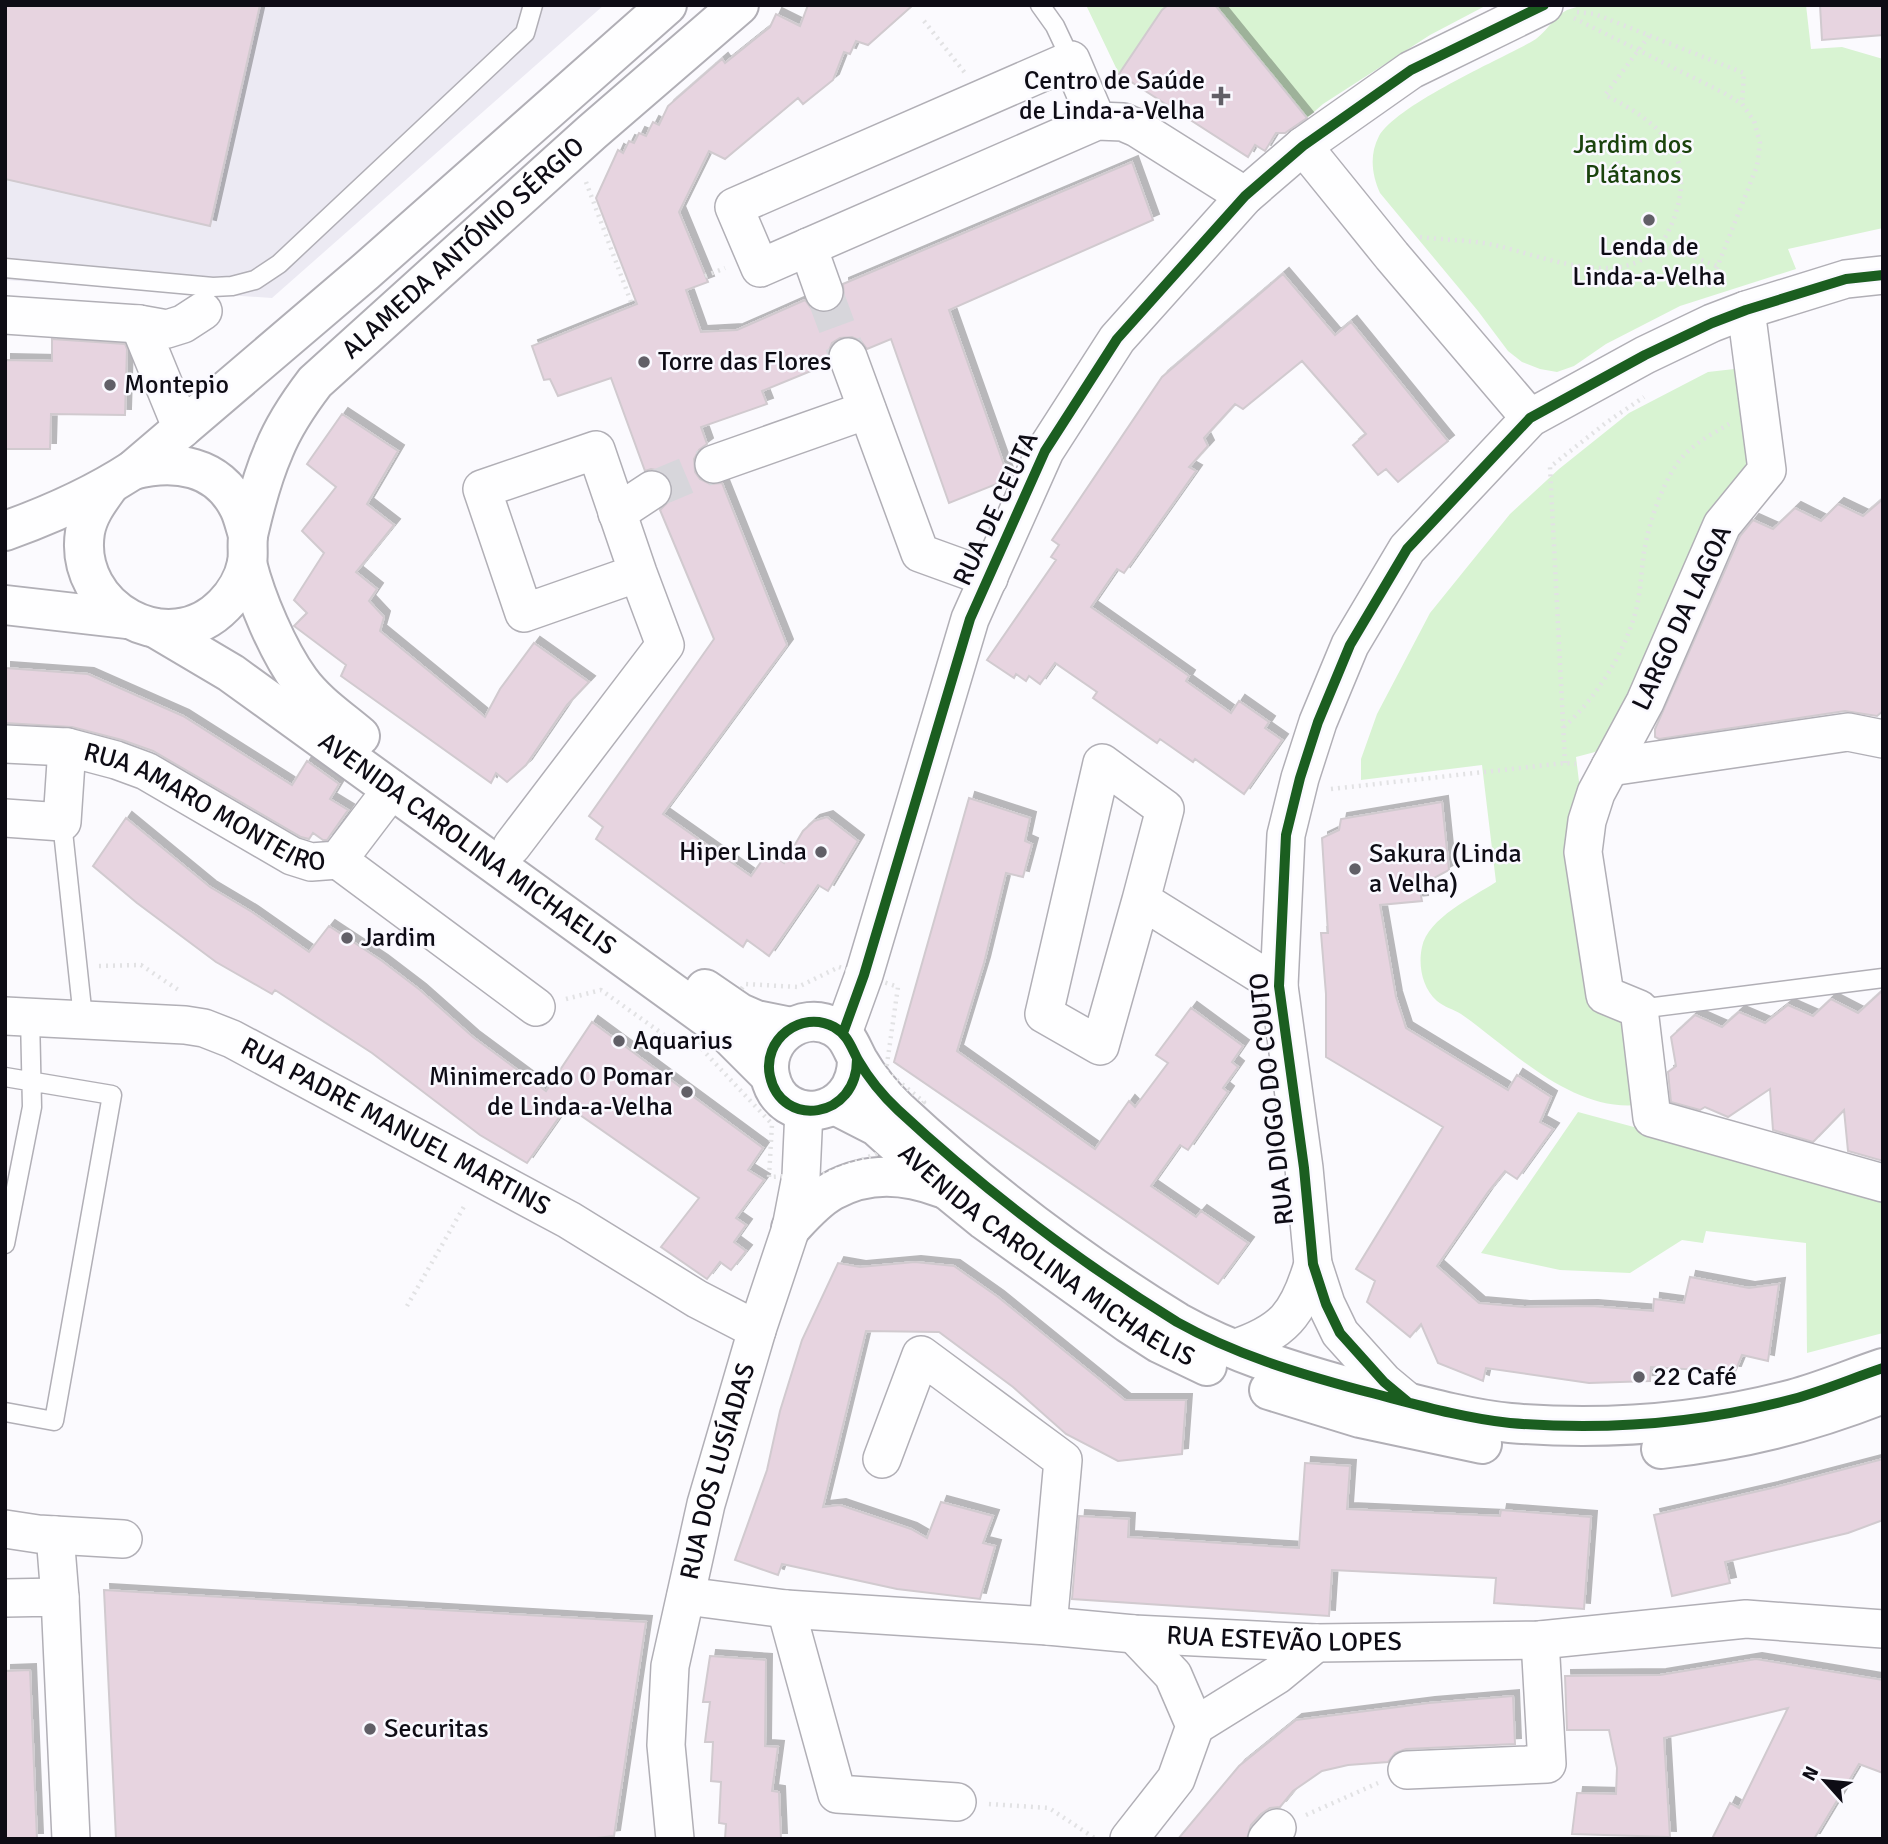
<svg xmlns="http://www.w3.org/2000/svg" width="1888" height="1844" font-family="Signika,sans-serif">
  <defs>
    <filter id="shadow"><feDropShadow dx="6" dy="-6" stdDeviation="0" flood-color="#0004"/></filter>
  </defs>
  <rect width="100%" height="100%" fill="#fbfafe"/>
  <!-- industrial -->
  <path fill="#eceaf3" d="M5,5H604L272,298L5,280Z"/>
  <!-- green -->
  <path fill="#d8f3d2" d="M1086,5H1168L1162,11L1119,74Z
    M1215,5H1487L1430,35L1323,104L1307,118Z
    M1583,5H1806L1811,49L1842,47L1883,59V228L1788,249L1796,269L1680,306L1606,344L1574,366L1557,372L1540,369L1522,362L1508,351L1478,311L1380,193C1372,175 1369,155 1379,136C1397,105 1496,61 1531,42C1545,35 1553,17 1567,10C1572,8 1578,7 1583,5Z
    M1743,368L1755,458L1614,736L1595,752L1576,757L1582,806L1629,1025L1637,1105C1570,1111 1511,1049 1461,1014C1453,1009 1444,1007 1437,1001C1422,988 1418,965 1422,947C1428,918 1473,897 1496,882L1482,765L1361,780V759L1377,714L1430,613L1510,514L1559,469L1629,413L1708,372Z
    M1578,1112L1883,1194V1333L1807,1353L1806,1243L1706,1231L1703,1243L1682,1240L1630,1273L1560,1270L1481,1253Z"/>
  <!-- building -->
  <path fill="#e7d4e0" stroke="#d1cacf" stroke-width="2" filter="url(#shadow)" d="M5,5H260L210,226L5,179Z
    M808,5H913L868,45L856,41L850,54L844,52L833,80L803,104L798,98L725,159L709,151L679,212L708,282L686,290L701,332L737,330L805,300L811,308L820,312L832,311L839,306L844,296L843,284L1132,162L1153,220L949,310L1009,479L949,503L891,339L867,349L861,341L852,337L840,338L832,343L828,353V364L762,391L767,404L701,427L707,444L699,450L694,459L695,472L700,479L710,484L722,483L787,645L663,814L751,876L768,852L784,863L803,831L814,821L827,817L858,841L828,891L818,885L769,956L747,940L743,947L596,839L603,827L589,816L714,639L660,510L671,499L673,488L670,479L661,471L651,469L645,471L611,378L558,396L550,379L544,380L532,346L637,304L596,198L618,150L623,153L629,141L634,143L639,133L646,136L653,122L659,125L668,106L722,59L725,63L770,27L776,14L800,26Z
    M1168,5H1215L1307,118L1285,133H1276L1265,151L1255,145L1248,157L1119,74L1162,10Z
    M1820,5H1883V35L1822,40Z
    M1283,274L1335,335L1351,322L1448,441L1398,482L1386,469L1378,475L1353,445L1366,434L1302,361L1243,409L1235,404L1204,438L1208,446L1189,467L1196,471L1124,573L1117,569L1091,607L1189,676L1186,681L1231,713L1239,701L1269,722L1265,728L1282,740L1244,794L1195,759L1193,762L1160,739L1157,743L1093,698L1097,692L1055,663L1040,684L1029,676L1026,681L1016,674L1014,678L987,660L1056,560L1051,557L1059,545L1052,540L1162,377Z
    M52,339L125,344L127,349L125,415L51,414L50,449H5V360L52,361Z
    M342,414L398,451L367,504L394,525L356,572L377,589L369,601L384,617L380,631L485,717L500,689L534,643L589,682L567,705L526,765L507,782L496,773L491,783L341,676L346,665L294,626L307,613L294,600L324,553L302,531L336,487L307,464Z
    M1883,499V711L1877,716L1845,711L1659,739L1655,737V729L1740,536L1753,520L1773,529L1795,508L1821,521L1838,504L1863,516Z
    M5,668L88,674L183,716L292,785L307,761L339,784L330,799L348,810L327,840H323L313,833L309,839L301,837L153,751L122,740L72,727L5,723Z
    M969,798L1030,818L1025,841L1032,844L1023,877L1006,873L984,963L957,1051L1095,1149L1129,1101L1135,1107L1168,1063L1156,1055L1191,1008L1243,1046L1232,1062L1238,1067L1223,1088L1228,1092L1188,1150L1180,1145L1151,1186L1196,1217L1201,1211L1248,1243L1218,1284L894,1062Z
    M1442,802L1449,870L1419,886L1422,901L1380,905L1396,997L1406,1028L1508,1090L1517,1075L1551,1097L1540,1122L1553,1129L1517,1179L1505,1171L1488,1192L1437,1266L1479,1303L1524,1307L1592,1306L1653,1311L1654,1299L1684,1303L1690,1277L1749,1288L1779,1284L1768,1361L1742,1355L1735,1372L1651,1367L1650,1381L1589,1383L1486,1368L1483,1381L1438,1363L1421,1324L1410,1337L1367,1302L1375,1281L1356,1269L1443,1127L1326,1057V994L1321,933H1328L1322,838L1339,830L1341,819Z
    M126,818L210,887L252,912L309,952L329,926L382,961L420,990L473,1037L546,1091L592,1022L763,1148L748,1170L764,1180L736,1218L746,1225L734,1242L746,1251L731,1270L720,1262L707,1279L661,1247L699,1198L567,1106L527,1163L480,1135L372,1053L275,990L272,994L216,962L137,903L93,866Z
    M1883,990V1161L1848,1151L1844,1110L1813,1142L1773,1130L1770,1089L1728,1117L1705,1107L1700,1110L1671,1102L1668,1072L1676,1066L1671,1037L1695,1015L1722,1027L1739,1012L1765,1023L1788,1005L1813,1016L1831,999L1858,1013Z
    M915,1262L954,1266L998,1297L1125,1400H1186L1182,1454L1118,1461L1066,1434L1013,1387L939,1332L866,1331L823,1507L840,1505L911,1529L927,1538L941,1502L993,1516L983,1543L995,1546L980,1599L897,1589L782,1564L778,1575L735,1560L767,1470L780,1411L802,1340L838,1263L860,1267Z
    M1883,1459V1520L1848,1533L1725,1562L1730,1583L1672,1596L1654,1515L1772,1488Z
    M1305,1463L1350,1466L1347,1509L1500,1516L1501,1510L1591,1517L1584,1609L1494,1603L1496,1578L1332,1570L1329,1616L1072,1599L1079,1516L1129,1519L1128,1537L1299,1548Z
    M104,1590L646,1622L614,1836L587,1839H116Z
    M710,1656L766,1660L765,1746L778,1747L772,1791L779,1792L781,1839H725L726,1824L719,1823L721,1782L711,1781L713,1742H705L710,1702H703Z
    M1756,1659L1883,1680V1773L1859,1764L1814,1839H1712L1730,1803L1739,1808L1788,1708L1664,1738L1670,1837L1572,1834L1577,1793L1616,1794L1617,1768L1609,1730H1567L1565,1676L1660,1675Z
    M30,1670L37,1839H5V1671Z
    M1513,1696L1515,1744L1406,1749L1395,1753L1388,1762L1348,1765L1322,1771L1293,1791L1280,1807L1270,1808L1261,1814L1251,1825L1247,1839H1178L1239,1766L1296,1720L1429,1703Z"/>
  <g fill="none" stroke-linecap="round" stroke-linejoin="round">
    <!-- street-tunnel -->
    <path stroke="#d7d6db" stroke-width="37" stroke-dasharray="37 18" stroke-linecap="butt" d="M824,292L848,357
      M652,490L714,464"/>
    <defs>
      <path id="lane" d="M1040,5L1055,26L1071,60
        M5,268L213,287L232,286L255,280L279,264L525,33L533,5
        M62,822L83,1018
        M1639,1009L1883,978
        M5,1077L112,1095L54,1421L5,1412
        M5,1244L32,1107L30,1016"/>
      <g id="street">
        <path d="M1097,121L1071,60L734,207L760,268L1097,121L1123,122L1137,128L1245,196"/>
        <path d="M1303,146L1392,256L1530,418"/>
        <path d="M808,247L824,292"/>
        <path d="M1746,310L1767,470L1722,525L1645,702L1596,793L1587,821L1583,852L1605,995L1639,1009L1652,1118L1883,1183"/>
        <path d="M5,315L139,324L167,329L183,324L203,311"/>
        <path d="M139,324L182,429"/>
        <path d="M848,357L920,553L989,578"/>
        <path d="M714,464L867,410"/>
        <path d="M617,513L652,490"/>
        <path id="s1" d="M5,744L67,747L116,760L146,771L292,856L311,862L338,860L392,789"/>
        <path d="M1610,767L1848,732L1883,739"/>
        <path d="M5,818L62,822L67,747"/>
        <path d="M512,846L665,645L638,573L596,450L482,489L524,613L638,573"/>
        <path d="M338,860L536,1007"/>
        <path d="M1141,900L1165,809L1102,763L1044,1014L1100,1046L1141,900L1279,986"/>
        <path id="s2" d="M5,1016L185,1025L204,1028L232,1039L569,1220L697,1299L757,1330"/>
        <path d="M843,1033L864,975L970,619L1045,451L1117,339L1245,196L1303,146L1411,70L1544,5"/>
        <path d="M1233,1349C1284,1332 1298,1315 1313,1264"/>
        <path d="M1408,1402L1384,1382L1340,1333L1326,1304L1313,1264L1304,1168L1279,986L1286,835L1300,778L1318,722L1350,645L1407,549L1530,418L1645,355L1712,323L1746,310L1846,279L1883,275"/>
        <path d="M882,1459L921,1355L1063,1460L1048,1626"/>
        <path d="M5,1529L38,1534L123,1539"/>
        <path d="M55,1535L60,1597"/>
        <path id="s3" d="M686,1596L786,1609L1048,1626L1134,1634L1316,1643L1540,1640L1746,1619L1883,1629"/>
        <path d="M5,1598L60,1597L71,1839"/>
        <path d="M786,1609L837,1794L957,1802"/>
        <path d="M1195,1726L1277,1675L1316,1643"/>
        <path d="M1407,1770L1547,1764L1540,1640"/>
        <path id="s4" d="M675,1839L666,1745L670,1666L706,1504L757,1330L791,1228L801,1176L804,1110"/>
        <path d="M1129,1839L1176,1779L1195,1726L1173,1675L1134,1634"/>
        <path d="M1267,1839L1277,1828"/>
      </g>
      <g id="secondary">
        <path d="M133,470C174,459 218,465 239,508C243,516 245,526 248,535"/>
        <path id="s5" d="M109,486C99,500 88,514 85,532C73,609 169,662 224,605C235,594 244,578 247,563C249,553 246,542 249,531C255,505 263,475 274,450C284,425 299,403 315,382L592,132L739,5"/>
        <path d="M5,531C50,515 93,496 133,470L365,272L667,5"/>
        <path d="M247,563C256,599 278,651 300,681C316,703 340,719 360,736"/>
        <path d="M5,605L127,619"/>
        <path id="s6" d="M155,628L231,673L724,1030L769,1075"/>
        <path d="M705,989L740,1013L756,1020L791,1027"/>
        <path d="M857,1058C858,1120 781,1129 770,1076C762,1040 801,1009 834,1027C848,1035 851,1047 858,1060C869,1079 882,1095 898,1110C983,1189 1078,1261 1177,1322C1234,1354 1297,1373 1360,1390C1408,1402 1461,1418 1510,1423C1607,1431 1698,1424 1793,1399C1823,1391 1853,1378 1883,1368"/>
        <path id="s7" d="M835,1105L876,1126L946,1189L984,1220L1128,1323L1159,1343L1207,1366"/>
        <path d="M791,1228C803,1215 816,1200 832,1191C868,1171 905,1174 942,1188"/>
        <path d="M1269,1390L1360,1418L1482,1444"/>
        <path d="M1661,1449C1742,1440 1806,1424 1883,1394"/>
      </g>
    </defs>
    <!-- lane casing -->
    <use href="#lane" stroke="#b1afb6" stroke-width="21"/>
    <!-- street casing -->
    <use href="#street" stroke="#b1afb6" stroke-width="40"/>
    <!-- secondary casing -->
    <use href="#secondary" stroke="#b1afb6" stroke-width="42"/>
    <!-- path -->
    <path stroke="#e2e2e4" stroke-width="4.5" stroke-dasharray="2 5" stroke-linecap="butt" d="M1577,12L1595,14L1744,73L1742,104
      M1574,18L1724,93L1742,104L1754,121L1760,143L1757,166L1709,288
      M924,21L965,73
      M586,182L631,302L635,300
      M1420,237C1445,240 1471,240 1494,245C1548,257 1635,297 1668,232C1676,216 1681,199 1681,181C1681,137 1639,112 1605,95L1649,36
      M1662,245L1717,266
      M705,276L725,268
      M1564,727C1596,698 1625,653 1636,610C1641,591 1641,571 1644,552C1649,522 1664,476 1685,454C1698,441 1714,433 1729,424
      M1565,763L1550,467L1607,422L1644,397
      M1331,789L1565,763L1576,764
      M99,966L141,965L180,991
      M839,967L898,987L886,1071L924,1102L876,1154L825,1174L769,1177L772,1124L699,1046L745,984L798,987Z
      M566,999L601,990L667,1037L675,1039
      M407,1306L466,1203
      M989,1804L1049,1808L1096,1839
      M1306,1815L1378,1783"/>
    <!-- lane -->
    <use href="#lane" stroke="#fefeff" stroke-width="18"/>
    <!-- street -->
    <use href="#street" stroke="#fefeff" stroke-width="37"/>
    <!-- secondary -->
    <use href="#secondary" stroke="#fefeff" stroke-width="38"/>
    <defs>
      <path id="cycleway" d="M843,1033L864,975L970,619L1045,451L1117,339L1245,196L1303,146L1411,70L1544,5
        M857,1058C858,1120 781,1129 770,1076C762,1040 801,1009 834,1027C848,1035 851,1047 858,1060C869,1079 882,1095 898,1110C983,1189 1078,1261 1177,1322C1234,1354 1297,1373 1360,1390C1408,1402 1461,1418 1510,1423C1607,1431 1698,1424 1793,1399C1823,1391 1853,1378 1883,1368
        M1408,1402L1384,1382L1340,1333L1326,1304L1313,1264L1304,1168L1279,986L1286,835L1300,778L1318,722L1350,645L1407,549L1530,418L1645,355L1712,323L1746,310L1846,279L1883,275"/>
    </defs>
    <!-- cycleway casing -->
    <use href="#cycleway" stroke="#faf9ff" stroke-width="15"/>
    <!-- cycleway -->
    <use href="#cycleway" stroke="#1b5e20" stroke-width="10"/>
  </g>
  <!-- markers -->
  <g fill="#615f67" stroke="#faf9ff" stroke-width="2.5">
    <path d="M1217.5 85.5h7v7h7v7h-7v7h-7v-7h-7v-7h7z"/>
    <circle cx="1649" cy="220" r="7"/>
    <circle cx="644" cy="362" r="7"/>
    <circle cx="110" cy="385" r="7"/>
    <circle cx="821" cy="852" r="7"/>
    <circle cx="1355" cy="869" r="7"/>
    <circle cx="347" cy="938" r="7"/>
    <circle cx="619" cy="1041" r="7"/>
    <circle cx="687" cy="1092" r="7"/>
    <circle cx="1639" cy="1377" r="7"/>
    <circle cx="370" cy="1729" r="7"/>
  </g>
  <g text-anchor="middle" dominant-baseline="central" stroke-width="5" stroke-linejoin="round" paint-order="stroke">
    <!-- poi labels -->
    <g font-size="26" fill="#0e0c15" stroke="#faf9ff" text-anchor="start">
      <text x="1205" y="81" text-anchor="end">Centro de Saúde<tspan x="1205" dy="30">de Linda-a-Velha</tspan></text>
      <text x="1649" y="247" text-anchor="middle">Lenda de<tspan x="1649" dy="30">Linda-a-Velha</tspan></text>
      <text x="658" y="362">Torre das Flores</text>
      <text x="124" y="385">Montepio</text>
      <text x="807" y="852" text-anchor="end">Hiper Linda</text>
      <text x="1369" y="854">Sakura (Linda<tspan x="1369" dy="30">a Velha)</tspan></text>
      <text x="361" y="938">Jardim</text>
      <text x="633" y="1041">Aquarius</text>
      <text x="673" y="1077" text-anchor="end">Minimercado O Pomar<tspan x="673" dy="30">de Linda-a-Velha</tspan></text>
      <text x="1653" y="1377">22 Café</text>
      <text x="384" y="1729">Securitas</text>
    </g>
    <!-- park labels -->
    <g font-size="26" fill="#1a430d" stroke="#faf9ff">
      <text x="1633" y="145">Jardim dos<tspan x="1633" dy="30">Plátanos</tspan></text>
    </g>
    <!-- street labels -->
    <g font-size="26" fill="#0e0c15" stroke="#faf9ff">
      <text stroke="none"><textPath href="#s5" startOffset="704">ALAMEDA ANTÓNIO SÉRGIO</textPath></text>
      <text transform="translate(996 509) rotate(-65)">RUA DE CEUTA</text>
      <text transform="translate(1682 618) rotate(-65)">LARGO DA LAGOA</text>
      <text stroke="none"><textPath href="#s1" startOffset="214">RUA AMARO MONTEIRO</textPath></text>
      <text stroke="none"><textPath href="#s6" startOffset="380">AVENIDA CAROLINA MICHAELIS</textPath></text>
      <text transform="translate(1272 1099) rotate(-96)">RUA DIOGO DO COUTO</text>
      <text stroke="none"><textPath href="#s2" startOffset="415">RUA PADRE MANUEL MARTINS</textPath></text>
      <text stroke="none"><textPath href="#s7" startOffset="261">AVENIDA CAROLINA MICHAELIS</textPath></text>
      <text stroke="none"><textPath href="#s4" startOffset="374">RUA DOS LUSÍADAS</textPath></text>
      <text stroke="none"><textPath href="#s3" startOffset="600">RUA ESTEVÃO LOPES</textPath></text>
    </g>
  </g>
  <!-- border -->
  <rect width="1888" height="1844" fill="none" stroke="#0e0c15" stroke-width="14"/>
  <!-- north arrow -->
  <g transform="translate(1825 1781) rotate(297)" stroke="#faf9ff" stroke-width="5" paint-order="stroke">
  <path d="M0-5L12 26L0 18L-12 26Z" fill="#0e0c15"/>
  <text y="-10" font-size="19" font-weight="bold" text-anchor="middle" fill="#0e0c15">N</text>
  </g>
</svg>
